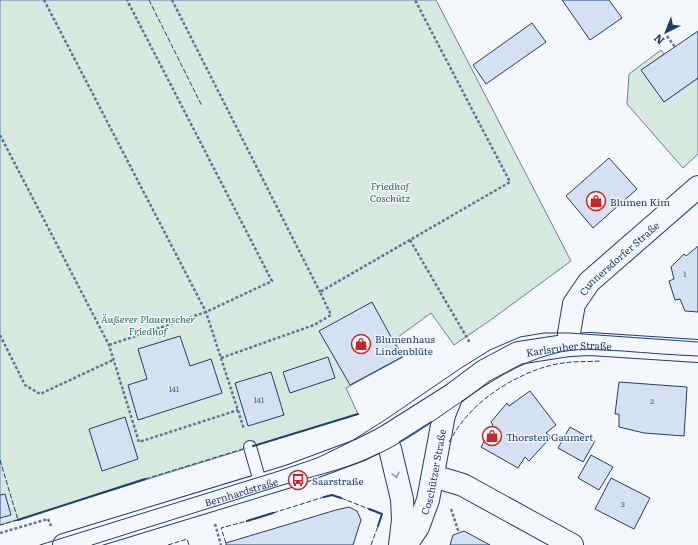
<svg xmlns="http://www.w3.org/2000/svg" width="698" height="545" font-family="Literata,serif">
  <rect width="100%" height="100%" fill="#f4f7fb"/>
  <!-- green -->
  <path fill="#d7e8df" stroke="#687fa3" d="M0,0H436L571,261L492,319L454,345L431,313L394,340L403,357L346,388L358,414L0,525Z
    M661,50L664,54L642,70L664,102L698,78V154L683,168L627,104L629,74Z"/>
  <!-- building -->
  <path fill="#d5e0f0" stroke="#1d3f73" d="M562,0H609L622,18L590,40Z
    M532,23L546,42L486,84L473,65Z
    M698,31V78L664,102L641,70Z
    M609,158L637,189L593,228L566,196Z
    M698,246V312L685,311L680,299L675,300L669,281L674,279L671,267L684,254L686,256Z
    M372,302L402,357L350,385L319,331Z
    M180,336L190,366L211,359L222,393L138,420L128,385L147,379L138,349Z
    M328,357L335,378L290,393L283,372Z
    M271,372L284,415L248,426L235,383Z
    M619,382L687,387L684,436L644,433L619,427V414H615Z
    M530,391L556,425L546,433L551,437L529,461L525,457L518,468L481,447L493,425L491,422L507,403L509,406Z
    M125,417L138,459L102,471L89,429Z
    M570,427L595,441L583,462L558,448Z
    M591,455L613,467L599,490L578,478Z
    M611,478L650,498L634,529L595,509Z
    M5,494L11,515L0,518V495Z
    M349,507L357,511L361,520L353,545H226V543L336,510Z
    M464,531L490,545H450L453,535Z"/>
  <g fill="none" stroke-linecap="round" stroke-linejoin="round">
    <defs>
      <path id="service" d="M250,447L261,485"/>
      <g id="minor">
        <path id="s1" d="M570,345L569,333L574,304L589,282L698,187"/>
        <path d="M433,476L463,485L572,545"/>
      </g>
      <g id="tertiary">
        <path d="M384,438L390,449L402,499L403,520L400,545"/>
        <path id="s2" d="M64,545L290,476L360,450L384,438L452,395L484,371L518,353L570,345L590,344L698,351"/>
        <path id="s3" d="M406,545L418,527L428,500L444,415L452,395"/>
      </g>
    </defs>
    <!-- service casing -->
    <use href="#service" stroke="#1d3f73" stroke-width="14"/>
    <!-- minor casing -->
    <use href="#minor" stroke="#1d3f73" stroke-width="24"/>
    <!-- tertiary casing -->
    <use href="#tertiary" stroke="#1d3f73" stroke-width="24"/>
    <!-- path -->
    <path stroke="#5e769c" stroke-width="2.5" stroke-dasharray="3 2" stroke-linecap="butt" d="M44,0L206,312L244,429
      M172,0L320,292
      M667,36L675,47
      M0,135L109,345L139,442L238,410
      M410,240L470,343
      M0,335L25,385L40,394L113,360
      M109,345L206,312L272,281L127,0
      M221,358L314,325L331,315L320,292L510,182L415,0
      M451,509L459,533
      M215,524L221,545
      M0,533L48,519L51,526"/>
    <!-- service -->
    <use href="#service" stroke="#f4f7fb" stroke-width="12"/>
    <!-- minor -->
    <use href="#minor" stroke="#f4f7fb" stroke-width="22"/>
    <!-- tertiary -->
    <use href="#tertiary" stroke="#f4f7fb" stroke-width="22"/>
    <!-- tram -->
    <path stroke="#1d3f73" stroke-width="1" d="M40,545L279,471L317,458L350,442L385,420L461,368L490,350L520,337L544,333H569L698,342
      M92,545C155,525 217,506 279,486C309,477 340,471 369,458C434,431 485,372 552,354C576,347 599,350 623,351C648,353 673,355 698,356"/>
    <!-- fence -->
    <path stroke="#1d3f73" stroke-width="1" stroke-dasharray="5 2" stroke-linecap="butt" d="M149,0L202,106
      M449,442C455,432 461,422 469,414C490,390 531,367 563,363C575,361 588,362 600,361
      M0,460L18,520L0,525
      M145,479L246,448
      M341,498L369,509
      M273,513L324,497
      M226,543L221,528L247,521
      M168,545L187,539L189,545
      M371,545L378,526"/>
    <!-- wall -->
    <path stroke="#1d3f73" stroke-width="2" d="M253,446L358,414
      M324,497L332,495L341,498
      M369,509L382,514L378,526
      M18,520L145,479
      M247,521L273,513"/>
  </g>
  <!-- one-way arrows -->
  <defs><path id="oneway-chevron" d="M-2-3.5L2.5 0L-2 3.5" fill="none" stroke-width="1.6" stroke-linecap="round" stroke-linejoin="round"/></defs>
  <use stroke="#889bb7" href="#oneway-chevron" transform="translate(396 475) rotate(77)"/>
  <!-- icons -->
  <defs>
    <symbol id="shop-ring" viewBox="-11 -11 22 22"><circle r="9.5" fill="#f4f7fb" stroke="#c62828" stroke-width="1.5"/><path d="M-5-2.5h2.3a2.7 3.5 0 0 1 5.4 0H5L5.5 6h-11ZM-1.5-2.5h3a1.5 2.3 0 0 0-3 0Z" fill="#c62828"/></symbol>
    <symbol id="bus-ring" viewBox="-11 -11 22 22"><circle r="9.5" fill="#f4f7fb" stroke="#c62828" stroke-width="1.5"/><path d="M-5-6H5V4H4V6H2V4H-2V6H-4V4H-5ZM-3.5-4V0h7V-4ZM-3.5 1.2v1.5H-2V1.2ZM2 1.2v1.5H3.5V1.2Z" fill="#c62828"/></symbol>
  </defs>
  <g fill-rule="evenodd">
    <use href="#shop-ring" x="585" y="190" width="22" height="22"/>
    <use href="#shop-ring" x="350" y="333" width="22" height="22"/>
    <use href="#shop-ring" x="481" y="425" width="22" height="22"/>
    <use href="#bus-ring" x="287" y="469" width="22" height="22"/>
  </g>
  <g text-anchor="middle" dominant-baseline="central" stroke-width="3" stroke-linejoin="round" paint-order="stroke">
    <!-- number labels -->
    <g font-size="8" fill="#4b6792">
      <text x="685" y="273">1</text>
      <text x="174" y="388">141</text>
      <text x="259" y="399">141</text>
      <text x="652" y="400">2</text>
      <text x="623" y="503">3</text>
    </g>
    <!-- park labels -->
    <g font-size="10" font-style="italic" fill="#2c6c60" stroke="#f4f7fb">
      <text x="390" y="185">Friedhof<tspan x="390" dy="12">Coschütz</tspan></text>
      <text x="148" y="318">Äußerer Plauenscher<tspan x="148" dy="12">Friedhof</tspan></text>
    </g>
    <!-- poi labels -->
    <g font-size="10" fill="#1d3f73" stroke="#f4f7fb" text-anchor="start">
      <text x="610" y="201">Blumen Kim</text>
      <text x="375" y="338">Blumenhaus<tspan x="375" dy="12">Lindenblüte</tspan></text>
      <text x="506" y="436">Thorsten Gaumert</text>
      <text x="312" y="480">Saarstraße</text>
    </g>
    <!-- street labels -->
    <g font-size="10" fill="#1d3f73" stroke="#f4f7fb">
      <text stroke="none"><textPath href="#s1" startOffset="106">Cunnersdorfer Straße</textPath></text>
      <text stroke="none"><textPath href="#s2" startOffset="548">Karlsruher Straße</textPath></text>
      <text stroke="none"><textPath href="#s3" startOffset="79">Coschützer Straße</textPath></text>
      <text stroke="none"><textPath href="#s2" startOffset="185">Bernhardstraße</textPath></text>
    </g>
  </g>
  <!-- north arrow -->
  <g transform="translate(666 32) rotate(223)" stroke="#f4f7fb" stroke-width="3" paint-order="stroke">
  <path d="M0-3L7 15L0 10L-7 15Z" fill="#1d3f73"/>
  <text y="-6" font-size="11" font-weight="bold" text-anchor="middle" fill="#1d3f73">N</text>
  </g>
</svg>
